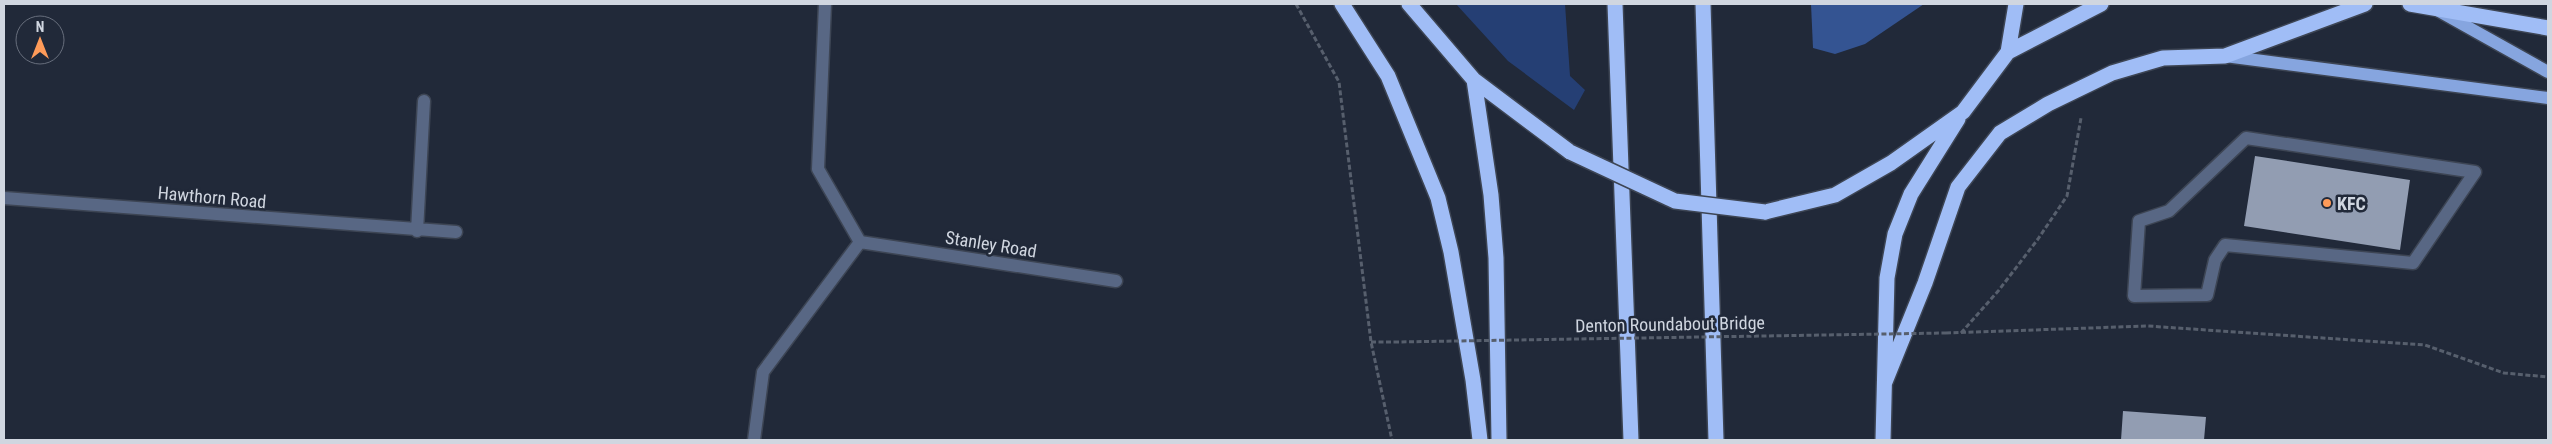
<svg xmlns="http://www.w3.org/2000/svg" width="2552" height="444" font-family="'Roboto Condensed',sans-serif">
  <rect width="100%" height="100%" fill="#212939"/>
  <!-- green -->
  <path fill="#253f74" d="M1456,4H1565L1570,76L1585,90L1574,110L1508,61Z"/>
  <!-- forest -->
  <path fill="#345492" d="M1811,4H1924L1865,44L1835,54L1813,48Z"/>
  <!-- building -->
  <path fill="#929db2" d="M2255,156L2410,180L2400,250L2244,226Z
    M2123,411L2206,417L2204,440H2121Z"/>
  <g fill="none" stroke-linecap="round" stroke-linejoin="round">
    <defs>
      <path id="minor" d="M825,4L818,169L860,242L1116,281
        M2246,138L2475,172L2413,263L2225,245L2215,260L2207,295L2134,296L2139,221L2169,211Z
        M4,198L456,232
        M417,231L424,101
        M754,440L763,372L860,242"/>
      <path id="major" d="M2439,11L2548,72
        M2225,56L2548,98"/>
      <path id="highway" d="M1342,4L1388,76L1438,198L1451,252L1473,380L1480,440
        M1409,4L1474,80L1570,152
        M1615,4L1631,440
        M1703,4L1716,440
        M2410,4L2548,28
        M2008,52L2101,4
        M1474,80L1491,195L1496,258L1499,440
        M1765,212L1835,195L1891,163L1963,112L2008,52L2016,4
        M1885,382L1925,283L1958,187L2000,133L2048,104L2112,73L2163,58L2225,56L2365,4
        M1883,440L1887,278L1895,234L1911,194L1958,119"/>
    </defs>
    <!-- minor casing -->
    <use href="#minor" stroke="#3d4554" stroke-width="15"/>
    <!-- major casing -->
    <use href="#major" stroke="#3d4554" stroke-width="15"/>
    <!-- highway casing -->
    <use href="#highway" stroke="#3d4554" stroke-width="18"/>
    <!-- path -->
    <path stroke="#575f6d" stroke-width="3" stroke-dasharray="5 2.5" stroke-linecap="butt" d="M1296,4L1339,82L1371,342L1392,440
      M1946,333L2148,326L2425,345L2504,373L2548,377
      M1961,333L1999,290L2038,239L2067,196L2081,118
      M1371,342H1394"/>
    <!-- minor -->
    <use href="#minor" stroke="#586784" stroke-width="12"/>
    <!-- major -->
    <use href="#major" stroke="#86a5df" stroke-width="12"/>
    <!-- highway -->
    <use href="#highway" stroke="#a0bdf6" stroke-width="15"/>
    <defs>
      <path id="highway-bridge" d="M1570,152L1675,201L1765,212"/>
    </defs>
    <!-- highway-bridge casing -->
    <use href="#highway-bridge" stroke="#3d4554" stroke-width="18" stroke-linecap="butt"/>
    <!-- path-bridge -->
    <path stroke="#575f6d" stroke-width="3" stroke-dasharray="5 2.5" stroke-linecap="butt" d="M1394,342L1946,333"/>
    <!-- highway-bridge -->
    <use href="#highway-bridge" stroke="#a0bdf6" stroke-width="15"/>
  </g>
  <!-- markers -->
  <circle fill="#fe9b59" stroke="#212939" stroke-width="2" cx="2327" cy="203" r="5"/>
  <g text-anchor="middle" dominant-baseline="central" stroke-width="5" stroke-linejoin="round" paint-order="stroke">
    <!-- street labels -->
    <g font-size="18" fill="#d0d6e0" stroke="#212939">
      <text transform="translate(212 197) rotate(5)">Hawthorn Road</text>
      <text transform="translate(991 244) rotate(9)">Stanley Road</text>
      <text transform="translate(1670 324) rotate(-1)">Denton Roundabout Bridge</text>
    </g>
    <!-- poi labels -->
    <g font-size="18" font-weight="bold" fill="#d0d6e0" stroke="#212939" text-anchor="start">
      <text x="2337" y="203">KFC</text>
    </g>
  </g>
  <!-- border -->
  <rect width="2552" height="444" fill="none" stroke="#d0d6e0" stroke-width="10"/>
  <!-- north arrow -->
  <g transform="translate(40 40)"><circle r="24" fill="#212939" stroke="#676e7c"/>
  <path d="M0-4L9 19L0 12L-9 19Z" fill="#fe9b59"/>
  <text y="-8" font-size="14" font-weight="bold" text-anchor="middle" fill="#d0d6e0">N</text>
  </g>
</svg>
